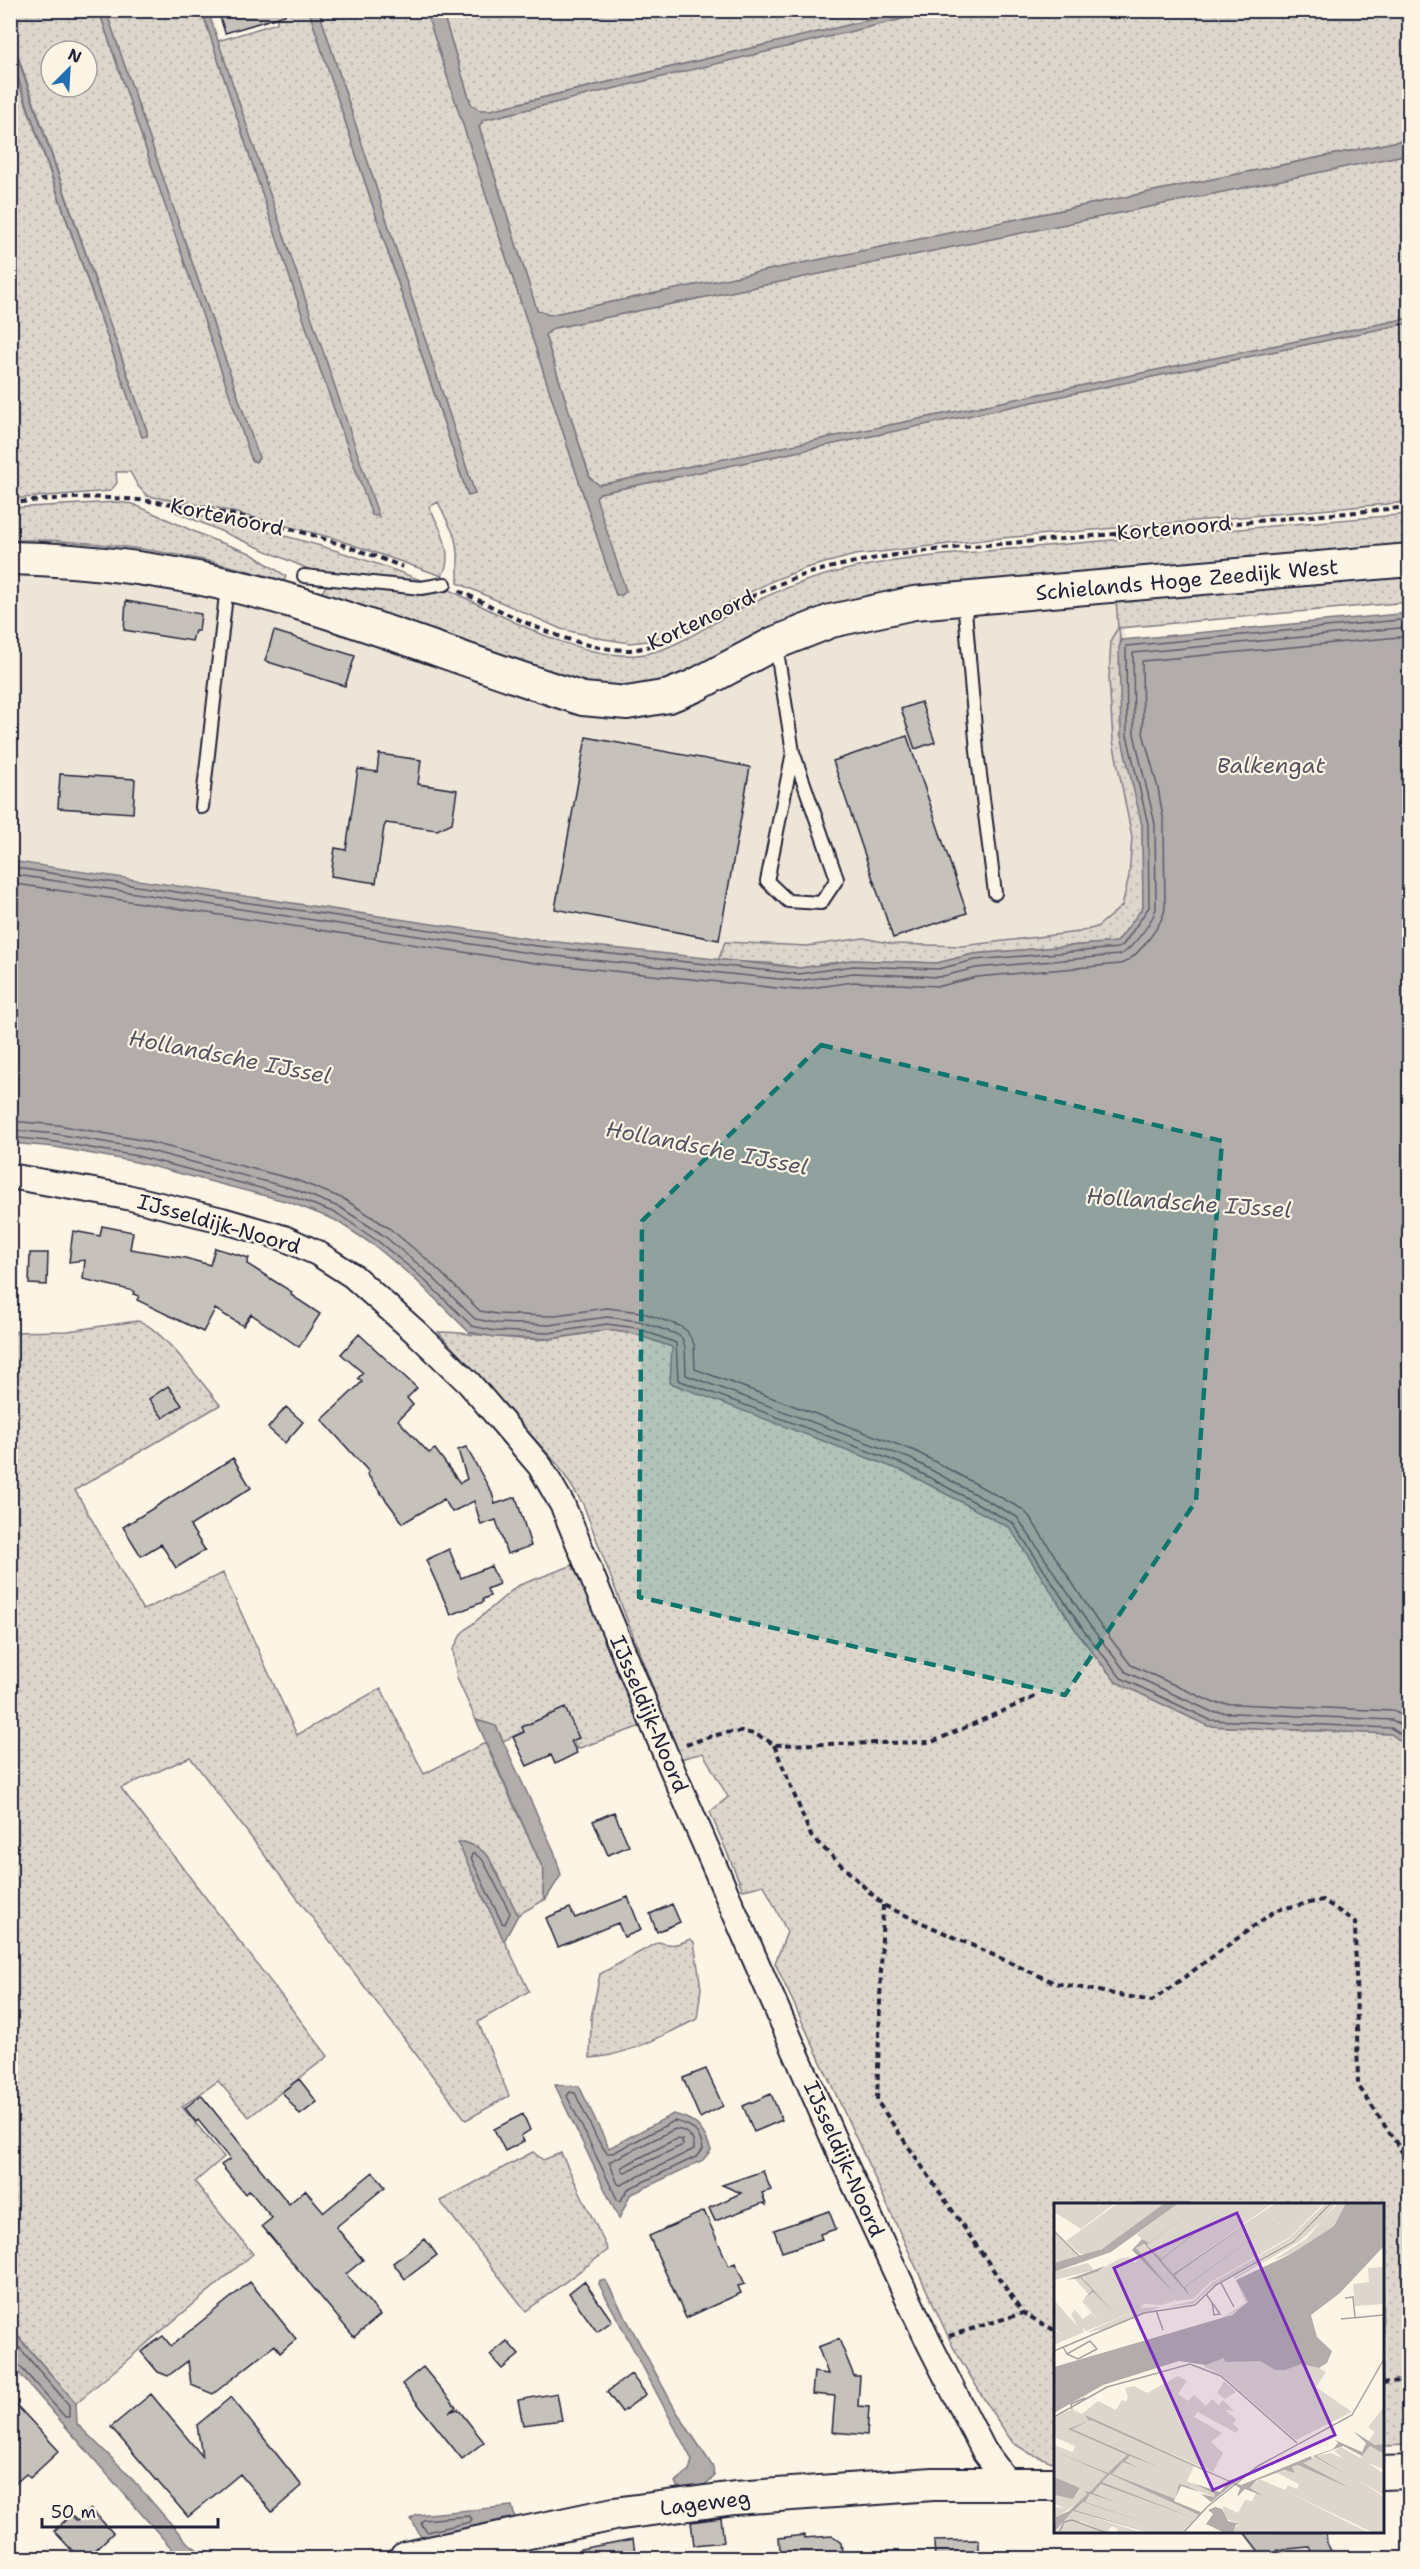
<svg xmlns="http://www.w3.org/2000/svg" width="1420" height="2569" font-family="'Shantell Sans',sans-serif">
  <defs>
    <pattern id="green-dots" width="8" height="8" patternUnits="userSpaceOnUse" patternTransform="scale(1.5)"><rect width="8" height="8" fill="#dcd6cc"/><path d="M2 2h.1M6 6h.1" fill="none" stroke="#bcb7b0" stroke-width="1.8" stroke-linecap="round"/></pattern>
  </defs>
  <rect width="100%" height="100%" fill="#fcf5e5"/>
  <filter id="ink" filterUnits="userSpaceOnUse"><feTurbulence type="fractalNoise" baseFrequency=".0167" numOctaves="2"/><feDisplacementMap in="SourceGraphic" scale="12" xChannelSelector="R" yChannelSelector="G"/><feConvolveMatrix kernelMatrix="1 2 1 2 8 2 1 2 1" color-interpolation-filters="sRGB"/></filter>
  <g filter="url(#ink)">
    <!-- built -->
    <path fill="#ece5d8" d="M11,541L137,542L276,576L606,684L1110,567L1149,752L1185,955L855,987L11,877Z"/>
    <!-- green -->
    <path fill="url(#green-dots)" stroke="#7f7c84" stroke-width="1.5" fill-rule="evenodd" d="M11,11H99L252,460L259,458L106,11H202L322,375L372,515L378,516L218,41L277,23V11H309L466,491L475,494L319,11H426L616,595L596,497L600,493L1409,323V502L991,539L855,555L806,568L772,581L675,631L648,641L630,643L604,639L561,629L458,583V553L454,535L438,502L429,507C440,527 455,555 442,576L333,538L213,507L147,496L138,486L130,472H116L117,483L110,491L11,499L10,58L142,437L147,436V431L11,36ZM51,51H87V87H51Z
      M442,11H907L491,110H479L471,104Z
      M935,11H1409V139L549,315L537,310L479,126L483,120Z
      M1409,154V318L599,485L590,478L545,335L554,328Z
      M116,502L133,504L211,539L250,553L286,576L284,581C220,561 155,549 89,543C63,541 36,538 11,541V508Z
      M174,511C259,527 342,549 423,581L414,583L313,571Z
      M1409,514V550L914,592L675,681L627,690L578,685L320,595L326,586C367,583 409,602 450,590C502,616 577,659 637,655C671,653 711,623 741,608C779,589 817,575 858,567C926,554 997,551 1067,544C1181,534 1295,524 1409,514Z
      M1409,571V602L1119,628L1136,793L1142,825L1143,908L1118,942L973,954L937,963L852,960L800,968L767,963L718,961L725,942L807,946L864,938L893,944L962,946L1079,932L1097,927L1122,906L1129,876L1132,837L1113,741L1109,678L1111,639L1118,628L1116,598Z
      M137,1321C158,1323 205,1387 220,1405L75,1490L143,1610L223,1573L297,1735L381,1688L424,1774L485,1743L544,1871L543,1895L546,1899L518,1915L488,1856L477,1847L464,1842L484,1899L529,1991L478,2022L509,2096L466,2120L190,1757L121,1788L328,2056L249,2117L218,2081L182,2107L224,2157L195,2182L253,2254L76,2403L11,2328L10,1332L68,1331Z
      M607,1330L635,1334L672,1347L1011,1528L1079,1635L1116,1682L1208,1726L1391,1734L1409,1747V2445L1383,2446L1382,2204H1056L1055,2463L1031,2454L1013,2443L990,2409L953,2347L775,1963L787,1932L764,1885L743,1890L710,1812L728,1797L703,1753L680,1759L583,1504L558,1465L438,1332C476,1332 514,1342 551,1339C570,1337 589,1333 607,1330Z
      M576,1564L641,1726L577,1749L562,1714L503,1741L496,1726L476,1720L457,1678L453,1650L462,1633L517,1586Z
      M690,1939L694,1942L701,1988L697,2019C663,2035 628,2056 590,2058L591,2018L600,1974L658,1942C671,1946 679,1945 690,1939Z
      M533,2152L543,2160L561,2153L608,2250L526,2311L440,2201Z"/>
    <!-- water -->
    <path fill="#b2adab" stroke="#78757e" stroke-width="1.5" d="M99,11H106L259,458L256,462L252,461Z
      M202,11H208L379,517L372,515L322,375Z
      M309,11H319L475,494L468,496Z
      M426,11H442L471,104L479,110H491L907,11H935L483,120L479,127L537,310L549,315L1409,139V154L554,328L545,335L590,478L599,485L1409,318V323L600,493L596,497L626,591L622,595H616Z
      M10,36L147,431V436L142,437L11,58Z
      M1409,613V1747L1391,1734L1208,1726L1116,1682L1079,1635L1010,1528L905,1472L670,1383L672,1347L635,1334L607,1330L550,1339L494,1337L469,1332L415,1279L375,1246L335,1220L289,1202L136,1162L55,1147L11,1143V861L538,940L800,968L852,960L937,963L973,954L1117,942L1143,907L1142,825L1121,736L1119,647L1122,640Z
      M476,1720L496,1726L554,1851L561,1875L546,1899L543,1895L544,1871Z
      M464,1842L477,1847L488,1856L518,1915L504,1941L458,1843Z
      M555,2085L579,2086L609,2148L673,2114C696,2119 703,2128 711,2150L703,2160L630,2195L619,2219Z
      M600,2280L606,2281L675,2409L713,2467L714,2477L703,2486L678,2488L675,2482L689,2471L692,2460L599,2284Z
      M10,2328L76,2403L77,2424L125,2471L186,2541L208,2558H180L11,2364Z
      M512,2506L515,2518L422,2539L411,2519L417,2515Z"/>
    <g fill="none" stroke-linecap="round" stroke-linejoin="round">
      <!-- shore -->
      <path stroke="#5c5a68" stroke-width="1.5" d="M10,867L537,946L799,974L853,966L938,969L975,960L1118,948L1123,945L1149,907L1148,824L1127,735L1126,646L1410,619
        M10,874L536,954L798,981L853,973L939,977L976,968L1119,955C1130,952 1154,920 1156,908L1155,824L1134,734L1133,653L1410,627
        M10,883L535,963L797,990L853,982L940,986L977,977L1120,964C1136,960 1163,924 1165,908L1164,823L1158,788L1143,733L1142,661L1410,636
        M10,1121L58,1125L141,1140L296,1180L344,1199L389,1228L430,1262L480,1311L497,1314L548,1316L607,1308L641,1312L680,1326L687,1331L694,1344L695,1369L915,1451L1022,1509L1029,1516L1097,1621L1131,1665L1214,1703L1393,1711L1410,1719
        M10,1130L57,1134L139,1148L294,1189L341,1208L383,1235L424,1269L475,1319L496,1323L549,1325L607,1317L639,1321L676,1334L682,1338L685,1347L686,1375L911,1459L1017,1517L1090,1626L1126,1672L1212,1712L1392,1720L1410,1730
        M10,1137L56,1142L137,1156L291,1196L338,1214L379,1242L419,1275L472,1326L495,1331L549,1333L607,1324L637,1328L676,1343L678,1380L908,1466L1013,1523L1084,1631L1121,1678L1210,1720L1391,1728L1410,1740
        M472,1854H475L483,1860L510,1913L505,1924L502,1923L471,1858Z
        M570,2092L575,2093L597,2139L607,2153H613L674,2121C692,2124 700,2132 703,2149L698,2156L628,2189L621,2200L618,2201L567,2096Z
        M675,2129C686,2130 695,2137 694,2149L621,2185L618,2184L609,2162Z
        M676,2139L682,2140L683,2145L625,2172L622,2171V2167Z
        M10,2337L69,2405V2417H65L17,2363L10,2361
        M469,2516L472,2519L470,2522L427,2532L421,2524L423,2520Z"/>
    </g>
    <!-- building -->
    <path fill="#c6c1bb" stroke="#22223b" stroke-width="1.5" d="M218,10H284L285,15L225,33Z
      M126,601L201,614L199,631H195L192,641L124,630Z
      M274,631L355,656L345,686L265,661Z
      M921,702L935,742L915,749L901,709Z
      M907,736L967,913L893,938L833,761Z
      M586,737L750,767L719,940L555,909Z
      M379,754L421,760L418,784L457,790L452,823L437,830L386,823L384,827L376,883L331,876L335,848L346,850L358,769L377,772Z
      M60,774L135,779L133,813L58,808Z
      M102,1226L133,1232L130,1249L185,1258L210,1265L215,1248L249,1258L247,1264L292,1292L291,1295L320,1314L299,1347L251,1314L243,1326L215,1309L203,1332L137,1300L139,1296L133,1294L134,1291L83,1279L85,1260L69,1262L73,1231L100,1236Z
      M30,1253H48L47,1285L29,1284Z
      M359,1334L417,1388L407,1398L413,1405L398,1420L429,1453L435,1449L460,1483L467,1479L458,1450L466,1447L492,1493L495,1504L516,1497L531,1546L507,1554L496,1520L481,1525L474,1501L452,1512L444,1499L403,1523L367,1474L369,1472L322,1420L362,1382L358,1378L363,1373L341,1354Z
      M168,1386L182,1405L163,1418L149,1399Z
      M286,1407L303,1422L285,1443L268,1428Z
      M233,1458L251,1488L190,1526L205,1550L176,1568L161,1544L141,1556L123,1527Z
      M449,1549L461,1578L491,1566L499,1584L487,1589L490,1596L483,1599V1602L451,1615L426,1560Z
      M565,1708L579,1738L571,1741L577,1753L555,1764L551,1755L527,1766L513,1737L524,1732L522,1727Z
      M614,1812L629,1846L608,1855L593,1821Z
      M628,1897L641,1930L624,1937L618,1923L558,1947L546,1918L570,1908L575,1918Z
      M672,1904L680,1922L657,1932L650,1914Z
      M706,2069L723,2106L700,2118L683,2078Z
      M299,2079L317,2102L300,2115L282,2092Z
      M771,2094L782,2120L754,2132L743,2106Z
      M201,2095L289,2204L305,2190L324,2212L373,2172L385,2187L336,2227L363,2260L346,2274L380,2315L354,2337L262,2226L272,2218L249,2190L245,2194L221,2165L230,2159L198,2120L196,2122L185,2108Z
      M523,2114L530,2130L521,2136L524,2141L505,2151L494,2129Z
      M763,2171L771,2190L762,2193L766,2205L763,2203L715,2221L709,2208L741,2193L722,2185Z
      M704,2211L729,2266L735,2263L745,2284L738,2286L741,2293L686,2318L649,2236Z
      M829,2211L836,2229L820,2234L822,2239L782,2252L774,2230Z
      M425,2239L437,2255L405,2279L393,2263Z
      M584,2281L612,2321L597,2332L569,2293Z
      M250,2282L296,2339L280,2353L275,2345L213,2394L191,2385L188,2361L168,2376L158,2372L141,2352L163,2336L171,2346Z
      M839,2339L854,2376H860L858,2406L869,2407L867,2435L832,2432L835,2396L812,2394L814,2372L828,2374L818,2347Z
      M507,2341L519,2355L502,2369L490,2355Z
      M423,2367L456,2407L449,2412L458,2409L484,2442L462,2459L402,2384Z
      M631,2374L646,2394L622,2412L607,2392Z
      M557,2393L562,2420L523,2425L518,2400Z
      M151,2394L202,2456L197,2425L231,2397L302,2486L272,2512L240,2474L188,2517L111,2427Z
      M10,2398L59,2451L30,2478L26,2474L10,2488Z
      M91,2509L113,2533L86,2559H80L54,2531L71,2515L77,2521Z
      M721,2518L724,2542L694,2545L691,2522Z
      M1244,2532H1326L1327,2543L1335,2559H1315L1309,2547L1277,2550L1274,2556L1263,2557Z
      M804,2535V2538L832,2536L841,2543L843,2559H781L779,2538Z
      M633,2539L636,2559H581L580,2549Z
      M979,2540V2559H935L934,2541Z"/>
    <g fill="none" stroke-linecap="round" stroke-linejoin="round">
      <defs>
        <path id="service" d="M304,576L421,588L445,584
          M964,599L977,751L995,893
          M776,645L793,752L837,879L821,903L788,901L767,881L793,752
          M202,807L227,586"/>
        <path id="minor" d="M10,1176L127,1197L222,1220L284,1238L317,1253L353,1276L420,1336L469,1383L540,1466L563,1506L665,1753L837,2147L929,2343L984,2451L1009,2484"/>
        <path id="tertiary" d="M10,558C108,560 205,575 298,603C394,632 488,669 583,699L627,703L669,696L694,686L775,643L831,621L914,603L1410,560
          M1382,2473L1410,2472
          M406,2558L614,2514L735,2498L933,2484H1056"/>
      </defs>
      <!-- service casing -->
      <use href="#service" stroke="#22223b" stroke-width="16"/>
      <!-- minor casing -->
      <use href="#minor" stroke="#22223b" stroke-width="28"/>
      <!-- tertiary casing -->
      <use href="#tertiary" stroke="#22223b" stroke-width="36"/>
      <!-- path -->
      <path stroke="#22223b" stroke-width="4" stroke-dasharray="6 4.5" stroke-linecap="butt" d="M10,503C44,500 77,496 111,498C207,503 313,531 403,567
        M459,591C512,615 570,650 630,650C642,649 654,645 666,641C713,619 759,588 810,573C891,550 977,546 1061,539C1177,528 1293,518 1410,507
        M686,1745C717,1734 745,1722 774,1745L932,1742L1037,1696
        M774,1745L811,1836L883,1905L1055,1983L1152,2001L1276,1910L1323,1900L1355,1922L1358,2085L1410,2164
        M883,1905L877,2101L1023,2313L1056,2331
        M949,2336L1023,2313
        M1382,2383L1410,2380"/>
      <!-- service -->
      <use href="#service" stroke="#fcf5e5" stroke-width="12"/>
      <!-- minor -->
      <use href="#minor" stroke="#fcf5e5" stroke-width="24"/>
      <!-- tertiary -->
      <use href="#tertiary" stroke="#fcf5e5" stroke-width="32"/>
    </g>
  </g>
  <!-- marked area -->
  <path fill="#0f766e" fill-opacity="0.2" stroke="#0f766e" stroke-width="4.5" stroke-dasharray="12 8" stroke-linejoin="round" d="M821,1045L1222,1141L1196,1501L1065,1695L639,1597L642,1221Z"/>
  <g text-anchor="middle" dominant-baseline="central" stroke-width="4.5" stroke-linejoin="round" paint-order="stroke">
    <!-- street labels -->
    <g font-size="21" fill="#22223b" stroke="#fcf5e5">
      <text transform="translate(227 517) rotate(12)">Kortenoord</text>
      <text transform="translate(1174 528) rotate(-5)">Kortenoord</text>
      <text transform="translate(1187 580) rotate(-5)">Schielands Hoge Zeedijk West</text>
      <text transform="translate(701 620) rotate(-25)">Kortenoord</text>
      <text transform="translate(219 1224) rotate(16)">IJsseldijk-Noord</text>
      <text transform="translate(649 1714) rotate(67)">IJsseldijk-Noord</text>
      <text transform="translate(844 2159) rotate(66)">IJsseldijk-Noord</text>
      <text transform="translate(705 2503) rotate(-7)">Lageweg</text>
    </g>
    <!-- water labels -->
    <g font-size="22" font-style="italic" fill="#545362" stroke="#fcf5e5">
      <text x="1271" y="765">Balkengat</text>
      <text transform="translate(230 1057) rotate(11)">Hollandsche IJssel</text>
      <text transform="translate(707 1148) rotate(11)">Hollandsche IJssel</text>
      <text transform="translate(1189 1203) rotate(4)">Hollandsche IJssel</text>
    </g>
  </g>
  <!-- overview -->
  <g transform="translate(1054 2203)">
    <rect width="330" height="330" fill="#fcf5e5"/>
    <path d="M0,0H45L44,4L48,0H61L27,26L0,9ZM64,0H111L61,38L37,51H26L12,38ZM125,0L147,1L219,0L119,71L83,31ZM222,0H270L236,34L155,80L139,96L122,98L117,92L121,98L104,100L119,99L108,102L90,101L86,105L107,104L48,127L33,129L81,108L32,128L28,124L30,129L0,142V125L8,133L0,123V97L24,124L17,111L21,107L29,116L37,110L45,118L28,98L39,89L61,111L35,82L38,87L34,91L20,75H27L34,81L29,73L41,69L75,105L43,68L67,55L74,54L81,60L85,56L82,45L89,41L137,92L121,72ZM272,0H276L238,38L158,84L139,101L111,104L139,98L159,79L236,35ZM278,0H282L270,16L246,38L181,76L194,99L193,103L159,120L192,100L180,74L239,40ZM0,29L22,51L21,56L0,60ZM34,60L40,67L0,77V69ZM170,155L206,158L221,167L247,161L265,165L272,169L262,184L298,209L242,237L168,172L149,163ZM124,173L133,178L124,191L134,198L140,192L152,203L158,196L165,202L169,197L180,208L171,207L182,216L179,221L185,226L182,230L144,209L140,214L168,230L157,239L169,250L159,269L91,239L140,263L133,278L161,291L160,294L125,281L121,296L108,295L145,312L127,330H96L21,307L36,291L57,297L31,288L33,291L24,300L0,316V304L12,305L0,301V292L19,296L26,286L0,274V242L19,249L21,243L0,234V215L18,206L28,211L44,198L62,207L68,197L72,199L74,194L71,185L80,183L93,190ZM170,178L182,189L171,196L163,190ZM330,204V241L325,243L314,239L321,229L314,224ZM316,243L330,251V266L314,260L330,271V292L304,277L330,294V330H320L232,288L315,330H182L154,320H179L178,327L186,321L170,315L169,303L184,310L191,297L198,298L202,290L196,285L205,276L231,287L234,282L243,286L245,281L223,270L234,267L241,270L238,264L244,262L257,264L248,260L260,254L300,277L262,253L277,250L290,256L280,248L287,244L306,255ZM19,308L86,329L89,330H62L64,326L58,323L54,327L60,330H54L26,318L8,330H0Z" fill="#dcd6cc"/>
    <path d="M284,0H292L280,23L237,51L219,57L252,36Z" fill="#dcd6cc"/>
    <path d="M18,318L52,330H8L11,320Z" fill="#dcd6cc"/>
    <path d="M330,64V101L301,103L299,81L315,79L314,65Z" fill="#dcd6cc"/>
    <path d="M111,0H125L57,49L0,69V60L48,46ZM148,0L93,42L107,56L180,0L107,57L119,71L222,0L121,72L130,84L236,8L131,84L136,93L90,41L82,45L120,90L78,47L88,36L95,40ZM292,0H330V43L286,90L257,112L263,134L278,148L273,160L265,165L247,161L231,167H221L206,158L171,159L170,155L152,162L125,158L49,182L0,210V164L178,112L194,99L182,77L237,51L280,23ZM51,63L43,69L75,105L42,69L28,74L61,111L39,89L30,96L38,87L27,75L12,77ZM31,212L174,277L185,276L181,280L187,282L257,253L258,256L249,260L296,285L244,262L238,264L241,270L231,267L203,277L196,285L209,293L191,286L183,294L186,285L179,281L157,299L147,291L160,294L161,291L138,280L166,289L175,279L37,217L18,226L105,264L76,253L71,258L85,265L69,259L58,271L121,296L125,281L133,283L145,289L127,283L120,298L147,309L145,312L56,271L48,279L142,316L47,281L39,290L62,299L36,291L31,299L108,325L29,299L21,307L96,330L19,308L0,329L2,314L15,308L33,291L30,288L36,289L53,271L0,248L54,270L73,252L14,226L35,218ZM299,228L321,242L330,241V251L316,243L308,253L289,243L262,253L301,277L259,253L279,246L284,240L281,237L308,249L312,240ZM0,274L26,285L19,296L0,292ZM161,304L168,306L174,318L186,321L182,322L179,329L182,330H171L152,321L159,311L154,307Z" fill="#b2adab"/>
    <path fill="none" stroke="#a5a1a1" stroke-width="1.5" d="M0,28L25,53M167,80L180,104M152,91L166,111L160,112L158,99M291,95L299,94L301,114M102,107L109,127M287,116L330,112M9,144L13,151L36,138L43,146L24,156L13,151M0,148L90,110L141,102L162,82L239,39L277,0M18,206L17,201L31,195M0,214L53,184L136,161L167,173L243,240M6,328L10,319L18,317L53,330M129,330L153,304L204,263L298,212L330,156"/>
    <path fill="#7b2cbf" fill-opacity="0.15" stroke="#7b2cbf" stroke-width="3" d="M183,10L281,232L159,287L60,65Z"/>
    <rect width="330" height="330" fill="none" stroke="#22223b" stroke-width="3"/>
  </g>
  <!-- margin -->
  <rect width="1420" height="2569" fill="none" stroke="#fcf5e5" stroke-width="36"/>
  <rect x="18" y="18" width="1384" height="2533" fill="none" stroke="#22223b" stroke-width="2" filter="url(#ink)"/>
  <!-- north arrow -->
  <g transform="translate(69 69) rotate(24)"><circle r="28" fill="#fcf5e5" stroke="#a5a1a1" stroke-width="1.5"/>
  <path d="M0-4.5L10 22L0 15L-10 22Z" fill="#1f6fb2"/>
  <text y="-9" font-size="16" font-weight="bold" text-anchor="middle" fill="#22223b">N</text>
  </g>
  <!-- scale -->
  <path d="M42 2518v9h176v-9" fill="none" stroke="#22223b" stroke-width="3"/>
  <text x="51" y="2518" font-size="18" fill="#22223b" stroke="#fcf5e5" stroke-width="4.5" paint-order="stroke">50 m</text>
</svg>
